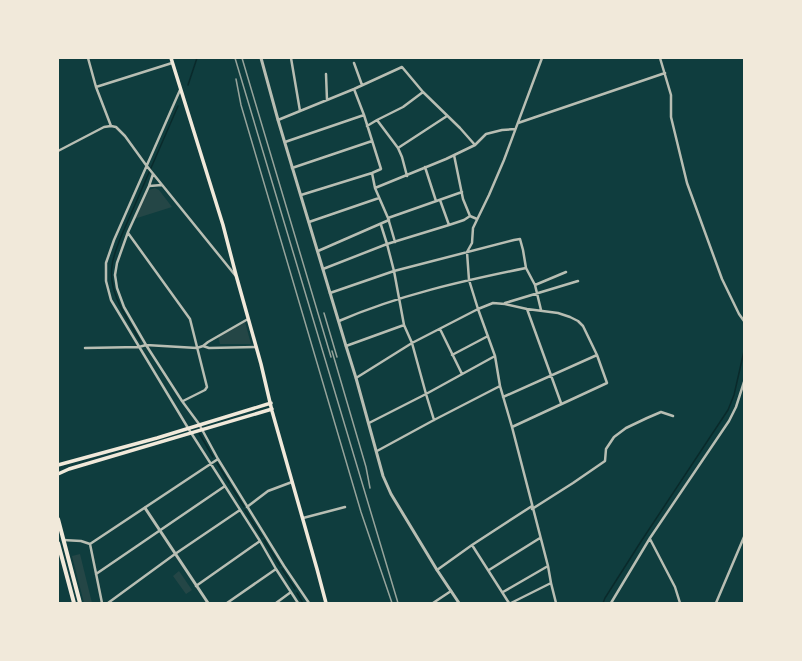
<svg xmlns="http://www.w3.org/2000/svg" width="802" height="661" font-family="Figtree,sans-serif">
  <rect width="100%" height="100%" fill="#0f3d3e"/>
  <!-- green -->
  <path fill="#244646" d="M155,188L159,190L172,207L134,219L149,190Z
    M245,322L251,344H220L218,336Z
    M80,554L92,603H84L72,556Z
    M179,571L192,590L186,594L173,576Z"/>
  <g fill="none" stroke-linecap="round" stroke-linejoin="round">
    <!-- stream -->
    <path stroke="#0a2a2b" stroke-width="1.5" d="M188,85L197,58
      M140,341C127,318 108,293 112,266C113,256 117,248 120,239L178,106
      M199,433L213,457
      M217,463L229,483
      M230,485L244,507
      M245,510L262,537
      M264,540L280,566
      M282,569L295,589
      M297,593L303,603
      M603,603L605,598L640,543L728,410L734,395L744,351"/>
    <!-- minor -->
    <path stroke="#b8beb3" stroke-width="2.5" d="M88,58L96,87L111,126
      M291,58L300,111
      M542,58L504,160L489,195L473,228L472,243L467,252L469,280L478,309L495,356L500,386L512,427L548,566L551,583L556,603
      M660,58L671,95V117L687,183L722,279L739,314L744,321
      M354,63L362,85
      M326,74L327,100
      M96,87L172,63
      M180,90L114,240L106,263V281L111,300L188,428L260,541L276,569L298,603
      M278,120L354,89L402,67L423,92L460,128L475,145
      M377,120L398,148L402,157L407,176
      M518,123L665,73
      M367,126L377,120L403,107L423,92
      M285,142L364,115
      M398,148L447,116
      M58,151L104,127L111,126L116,127L125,136L146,165L235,275
      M454,155L463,199L470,216
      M425,167L436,201
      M292,168L372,141
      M372,173L375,188L388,218L395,242
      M153,174L149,186L128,232L117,263L115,275L117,288L124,307L146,345L182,401L199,424L218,459L284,566L309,603
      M149,186L162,185
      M375,188L446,159L475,145L486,134L502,130L515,129
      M301,195L372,173L381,169L364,115L354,89
      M440,200L449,225
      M388,218L462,192
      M309,222L379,198
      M381,225L387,244L394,271L404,325L412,343L426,394L434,420
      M128,233L190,319L207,387L205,390L183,401
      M318,251L389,220
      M323,269L387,244L449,225L464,220L470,216L477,219
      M535,285L566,272
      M330,293L394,271L514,240L520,239L523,250L526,268L535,285L541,310
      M505,303L578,281
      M527,309L561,403
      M339,321C399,295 462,281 526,268
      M440,329L462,374
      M203,346L208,342L248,319
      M346,346L404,325
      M85,348L139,347L146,345L197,348L203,346L209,348L256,347
      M452,355L488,336
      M356,378L412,343L478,309L493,303L505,304L527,309L558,313L570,317L578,321L583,326L597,355L607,383L512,427
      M503,397L597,355
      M369,423L426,394L495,356
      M377,451L434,420L500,386
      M247,507L268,491L292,482
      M532,509L573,483L605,461L606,449L614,437L626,428L647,418L661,412L673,416
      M303,518L345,507
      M650,539L675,587L680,603
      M63,540L81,541L90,544
      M90,544L218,459
      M90,544L102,603
      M472,545L509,603
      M437,570L472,545L532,506
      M489,570L540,538
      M96,574L225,486
      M196,586L260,541
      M503,592L548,566
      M108,603L175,554L240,510
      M227,603L276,569
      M276,603L291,592
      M433,603L451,591
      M511,603L551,583
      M611,603L650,538L729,421L736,407L744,382
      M716,603L744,537"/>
    <!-- tertiary -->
    <path stroke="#b8beb3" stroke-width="3" d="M261,58L278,120L346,346L356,378L383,476L391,494L437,570L459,603
      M145,508L208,603"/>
    <!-- secondary -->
    <path stroke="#f1e9da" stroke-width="3.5" d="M171,58L223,225L236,275L261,364L272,411L317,569L326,603
      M58,465L157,438L271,403
      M58,474L69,469L272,409"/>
    <!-- primary -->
    <path stroke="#f1e9da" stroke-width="4" d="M58,519L80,603
      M58,543L74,603"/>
    <!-- rail -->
    <path stroke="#97a49c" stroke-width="1.5" d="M235,58L398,603
      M242,58L331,357
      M236,79L241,105L361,512L392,603
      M324,313L337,357
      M332,351L366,467L370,488"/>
  </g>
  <!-- border -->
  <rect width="802" height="661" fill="none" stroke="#f1e9da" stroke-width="118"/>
</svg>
